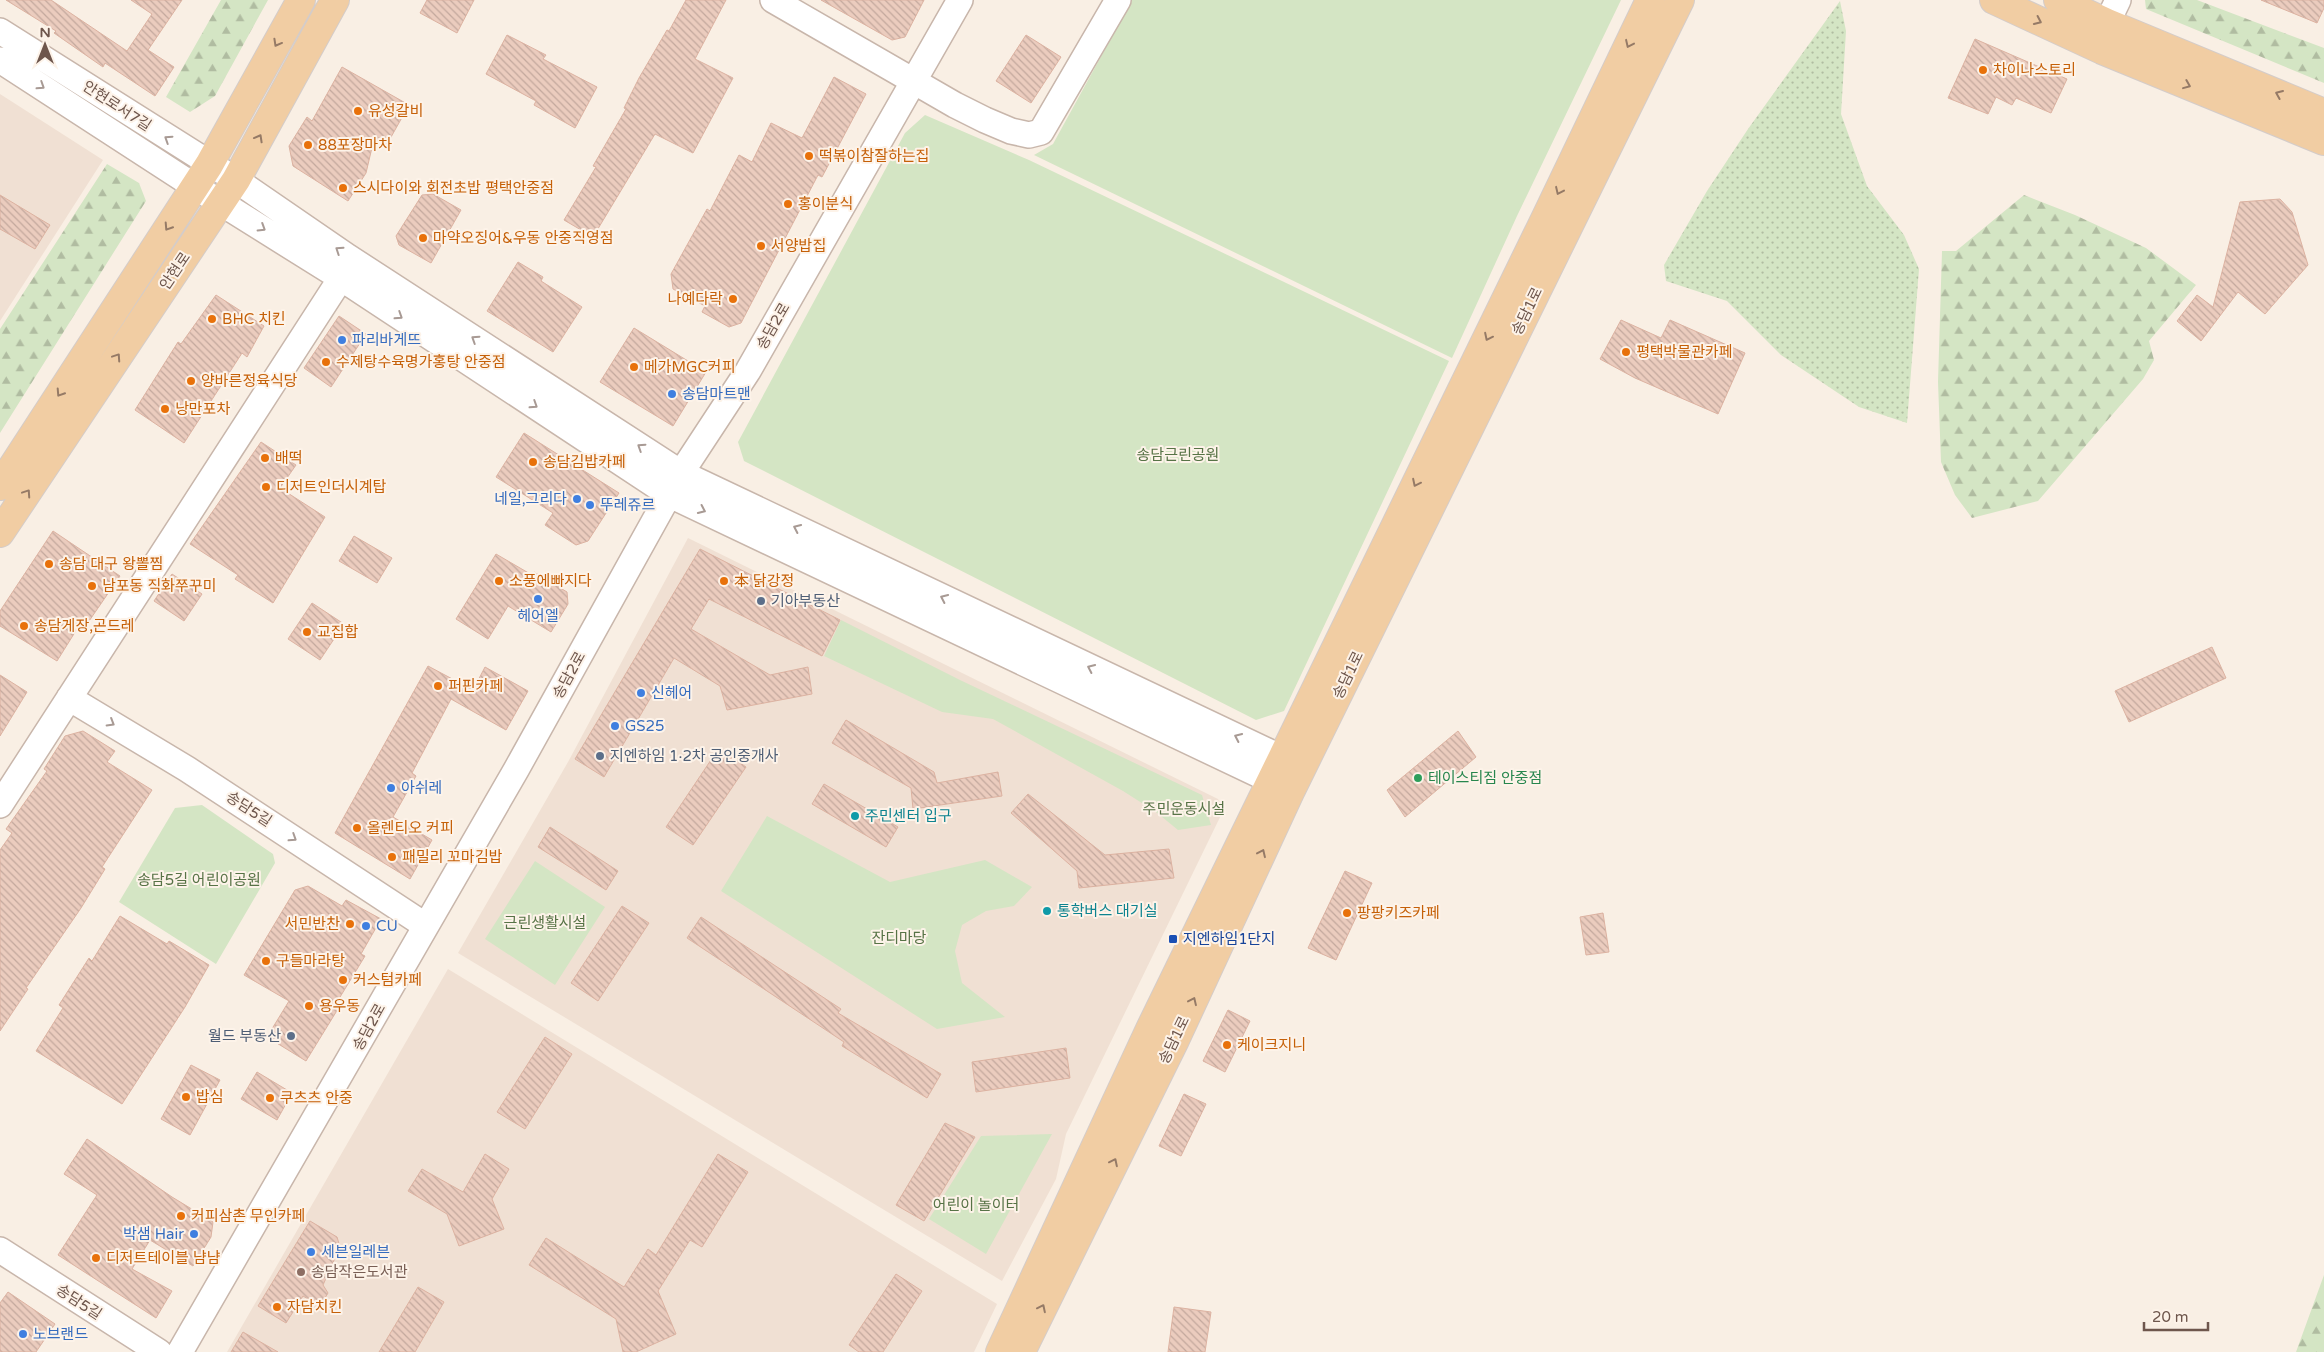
<svg xmlns="http://www.w3.org/2000/svg" width="2324" height="1352" font-family="'Varela Round','Noto Sans KR',sans-serif">
  <defs>
    <pattern id="grass-dots" width="8" height="8" patternUnits="userSpaceOnUse" patternTransform="scale(1.25)"><rect width="8" height="8" fill="#d4e5c4"/><path d="M2 2h.1M6 6h.1" fill="none" stroke="#b0bca1" stroke-width="1.8" stroke-linecap="round"/></pattern>
    <pattern id="forest-firs" width="22" height="20" patternUnits="userSpaceOnUse" patternTransform="scale(1.25)"><rect width="22" height="20" fill="#d4e5c4"/><path d="M5 1l3.5 6h-7zM16 11l3.5 6h-7z" fill="#b0bca1"/></pattern>
    <pattern id="building-back-hatch" width="6" height="6" patternUnits="userSpaceOnUse" patternTransform="scale(1.25)"><rect width="6" height="6" fill="#ebccbe"/><path d="M-1 5l2 2M0 0l6 6M5-1l2 2" fill="none" stroke="#c3a89d"/></pattern>
  </defs>
  <rect width="100%" height="100%" fill="#f9efe4"/>
  <!-- residential -->
  <path fill="#f0e0d3" d="M0,94L103,160L0,321Z
    M688,538L1218,799L1224,809L1066,1134L1056,1179L1002,1281L458,953L568,762Z
    M448,969L997,1304L974,1352H227Z"/>
  <!-- grass -->
  <path fill="url(#grass-dots)" d="M1840,1L1846,31L1841,114L1867,186L1904,235L1919,269L1907,423L1859,407L1781,355L1727,301L1666,281L1664,265L1707,191L1748,129Z"/>
  <!-- forest -->
  <path fill="url(#forest-firs)" d="M221,0H268L215,96L190,112L166,97Z
    M2145,0H2197L2324,48V83L2146,9Z
    M107,164L139,183L146,201L0,433V329Z
    M2024,195L2075,215L2146,248L2196,285L2149,341L2154,360L2143,379L2038,501L1972,518L1955,495L1941,462L1938,382L1942,251H1956Z
    M2324,1275V1352H2296Z"/>
  <!-- park -->
  <path fill="#d4e5c4" d="M1132,0H1621L1517,216L1452,358L1034,155L1053,144Z
    M925,115L1029,160L1449,361L1284,711L1256,720L744,461L738,442L905,133Z
    M841,620L960,680L1202,795L1211,825L1178,830L1156,812L1123,791L993,719L942,712L824,656Z
    M202,805L273,854L275,863L216,964L119,902L175,808Z
    M767,816L890,882L985,860L1032,887L1014,906L986,911L962,925L955,951L962,983L1005,1017L937,1029L721,891Z
    M535,861L605,907L555,985L485,939Z
    M1052,1134L986,1254L929,1219L981,1136Z"/>
  <!-- building -->
  <path fill="url(#building-back-hatch)" stroke="#dcb2a1" d="M6,0H51L127,51L152,14L131,0H182L148,50L174,67L155,96L105,63L103,67L54,33L56,31Z
    M427,0H474L457,33L420,13Z
    M686,0H726L695,59L733,78L693,153L655,134L593,237L564,220L596,167L593,166L626,109L624,108L639,78L667,30L669,31Z
    M821,0H924L905,37L892,40Z
    M2261,0H2324V8L2317,23Z
    M507,35L546,55L543,59L597,87L575,128L534,105L536,101L486,74Z
    M1026,35L1061,57L1031,103L996,81Z
    M1975,39L2067,79L2051,113L2016,98L2012,105L1996,97L1988,114L1948,98Z
    M342,67L409,105L386,146L374,139L366,173L348,201L293,166L289,146L307,117L312,121Z
    M834,77L866,94L822,177L818,175L741,323L729,327L702,312L705,306L673,289L671,274L707,209L710,211L739,155L752,162L771,123L802,138Z
    M433,194L461,210L431,263L399,245L396,236L422,195Z
    M0,195L50,225L35,249L0,229Z
    M2280,199L2292,212L2308,265L2265,314L2238,292L2201,341L2177,321L2197,295L2213,307L2240,202Z
    M518,262L543,277L541,281L582,307L553,352L487,311Z
    M216,295L264,326L247,357L242,353L184,443L135,410L178,342L181,344Z
    M339,316L366,334L331,387L304,368Z
    M1621,320L1661,338L1670,320L1745,353L1718,414L1635,378L1600,359Z
    M634,328L706,372L673,426L600,382Z
    M524,433L619,493L588,541L576,545L545,525L553,513L496,477Z
    M261,442L296,465L280,488L325,517L273,603L235,579L238,575L190,544Z
    M53,531L120,576L87,624L82,621L57,661L0,626V611Z
    M354,536L392,558L377,583L339,561Z
    M700,549L840,620L822,656L709,599L691,629L770,675L808,667L812,694L727,710L720,686L674,658L604,777L575,759Z
    M496,554L532,575L534,572L567,592L568,604L551,632L508,606L488,639L456,619Z
    M172,574L202,594L184,621L154,601Z
    M312,603L344,624L320,660L288,639Z
    M2212,647L2226,678L2129,722L2115,691Z
    M428,666L473,690L485,667L528,691L506,730L451,699L412,773L416,776L393,817L432,840L410,879L335,833Z
    M0,675L27,692L0,736Z
    M846,720L934,772L937,783L998,772L1002,796L913,809L911,788L832,743Z
    M83,731L115,751L107,762L152,790L102,867L105,869L81,908L26,988L28,989L0,1031V850L12,833L6,829L47,771L44,769L65,736Z
    M1458,731L1476,757L1405,817L1387,790Z
    M719,748L746,767L693,845L666,827Z
    M824,784L898,827L886,847L812,804Z
    M1028,794L1105,855L1169,849L1174,878L1079,888L1077,871L1011,813Z
    M550,827L618,871L606,890L538,847Z
    M1345,871L1372,883L1336,960L1308,948Z
    M308,886L342,906L346,900L381,919L361,954L365,956L337,1002L341,1004L306,1061L267,1037L289,1001L244,975L295,890Z
    M622,906L649,923L598,1001L571,983Z
    M1603,913L1609,952L1586,955L1580,917Z
    M120,916L167,944L169,941L209,965L185,1007L122,1104L36,1051L63,1008L59,1005L89,958L92,961Z
    M701,917L841,1009L838,1013L941,1074L927,1098L842,1046L844,1042L687,938Z
    M1228,1010L1250,1021L1225,1072L1203,1061Z
    M545,1037L572,1054L525,1129L497,1112Z
    M1066,1048L1070,1078L976,1092L972,1062Z
    M191,1065L220,1080L190,1135L161,1119Z
    M257,1072L292,1093L277,1120L241,1099Z
    M1184,1094L1206,1104L1181,1156L1159,1146Z
    M945,1123L975,1137L924,1221L896,1205Z
    M87,1139L172,1197L213,1222L211,1237L193,1266L150,1240L132,1269L172,1291L156,1318L58,1255L97,1195L64,1174Z
    M485,1154L509,1169L492,1199L504,1229L459,1246L447,1214L408,1191L422,1169L463,1192Z
    M718,1154L748,1172L702,1247L690,1240L658,1291L676,1334L636,1352H623L616,1319L529,1265L546,1238L624,1287L648,1249L656,1255Z
    M310,1221L337,1237L340,1247L323,1285L328,1293L320,1306L303,1296L286,1323L258,1306Z
    M896,1274L922,1291L883,1352H859L849,1345Z
    M418,1287L444,1302L415,1352H379Z
    M8,1292L55,1324L36,1352H0V1303Z
    M1174,1307L1211,1312L1205,1352H1168Z
    M243,1332L278,1352H231Z"/>
  <g fill="none" stroke-linecap="round" stroke-linejoin="round">
    <defs>
      <path id="minor" d="M773,0L955,105L985,120L1011,131L1029,135L1041,132L1118,0
        M2107,23L2118,0
        M0,31L236,180L348,257L681,473L1282,758L1302,764
        M0,60L194,186L341,278L670,495L1289,789
        M69,698L187,769L426,926
        M0,805L341,278
        M0,1250L159,1352
        M180,1352L516,770L681,473L748,371L960,0"/>
      <path id="major" d="M1994,0L2102,50L2324,141
        M2058,0L2107,23L2324,113
        M0,486L209,165L301,0
        M0,533L236,180L335,0
        M1000,1352L1150,1029L1546,217L1650,0
        M1021,1352L1175,1040L1291,790L1680,0"/>
    </defs>
    <!-- minor casing -->
    <use href="#minor" stroke="#c8b6ab" stroke-width="28"/>
    <!-- major casing -->
    <use href="#major" stroke="#d4ccc9" stroke-width="30"/>
    <!-- minor -->
    <use href="#minor" stroke="#fff" stroke-width="25"/>
    <!-- major -->
    <use href="#major" stroke="#f1cda3" stroke-width="28"/>
  </g>
  <!-- one-way arrows -->
  <defs><path id="oneway-chevron" d="M-2-3.5L2.5 0L-2 3.5" fill="none" stroke-width="1.6" stroke-linecap="round" stroke-linejoin="round" transform="scale(1.25)"/></defs>
  <g stroke="#957a66">
    <use href="#oneway-chevron" transform="translate(2038 21) rotate(25)"/>
    <use href="#oneway-chevron" transform="translate(277 43) rotate(119)"/>
    <use href="#oneway-chevron" transform="translate(1629 44) rotate(115)"/>
    <use href="#oneway-chevron" transform="translate(2187 85) rotate(22)"/>
    <use href="#oneway-chevron" transform="translate(2279 94) rotate(-157)"/>
    <use href="#oneway-chevron" transform="translate(259 138) rotate(-61)"/>
    <use href="#oneway-chevron" transform="translate(1559 191) rotate(115)"/>
    <use href="#oneway-chevron" transform="translate(168 227) rotate(123)"/>
    <use href="#oneway-chevron" transform="translate(1488 337) rotate(116)"/>
    <use href="#oneway-chevron" transform="translate(117 357) rotate(-56)"/>
    <use href="#oneway-chevron" transform="translate(60 393) rotate(123)"/>
    <use href="#oneway-chevron" transform="translate(1416 483) rotate(116)"/>
    <use href="#oneway-chevron" transform="translate(27 493) rotate(-56)"/>
    <use href="#oneway-chevron" transform="translate(1262 853) rotate(-65)"/>
    <use href="#oneway-chevron" transform="translate(1193 1001) rotate(-65)"/>
    <use href="#oneway-chevron" transform="translate(1114 1162) rotate(-64)"/>
    <use href="#oneway-chevron" transform="translate(1042 1308) rotate(-64)"/>
  </g>
  <g stroke="#a89a94">
    <use href="#oneway-chevron" transform="translate(41 86) rotate(33)"/>
    <use href="#oneway-chevron" transform="translate(168 139) rotate(-147)"/>
    <use href="#oneway-chevron" transform="translate(262 228) rotate(32)"/>
    <use href="#oneway-chevron" transform="translate(339 250) rotate(-146)"/>
    <use href="#oneway-chevron" transform="translate(399 316) rotate(33)"/>
    <use href="#oneway-chevron" transform="translate(475 339) rotate(-147)"/>
    <use href="#oneway-chevron" transform="translate(534 405) rotate(33)"/>
    <use href="#oneway-chevron" transform="translate(641 447) rotate(-147)"/>
    <use href="#oneway-chevron" transform="translate(702 510) rotate(25)"/>
    <use href="#oneway-chevron" transform="translate(797 528) rotate(-155)"/>
    <use href="#oneway-chevron" transform="translate(944 598) rotate(-155)"/>
    <use href="#oneway-chevron" transform="translate(1091 668) rotate(-155)"/>
    <use href="#oneway-chevron" transform="translate(111 723) rotate(31)"/>
    <use href="#oneway-chevron" transform="translate(1238 737) rotate(-155)"/>
    <use href="#oneway-chevron" transform="translate(293 838) rotate(33)"/>
  </g>
  <!-- markers -->
  <g fill="#e8710a" stroke="#fdf3e9" stroke-width="2">
    <circle cx="1983" cy="70" r="5"/>
    <circle cx="358" cy="111" r="5"/>
    <circle cx="308" cy="145" r="5"/>
    <circle cx="809" cy="156" r="5"/>
    <circle cx="343" cy="188" r="5"/>
    <circle cx="788" cy="204" r="5"/>
    <circle cx="423" cy="238" r="5"/>
    <circle cx="761" cy="246" r="5"/>
    <circle cx="733" cy="299" r="5"/>
    <circle cx="212" cy="319" r="5"/>
    <circle cx="1626" cy="352" r="5"/>
    <circle cx="326" cy="362" r="5"/>
    <circle cx="634" cy="367" r="5"/>
    <circle cx="191" cy="381" r="5"/>
    <circle cx="165" cy="409" r="5"/>
    <circle cx="265" cy="458" r="5"/>
    <circle cx="533" cy="462" r="5"/>
    <circle cx="266" cy="487" r="5"/>
    <circle cx="49" cy="564" r="5"/>
    <circle cx="499" cy="581" r="5"/>
    <circle cx="724" cy="581" r="5"/>
    <circle cx="92" cy="586" r="5"/>
    <circle cx="24" cy="626" r="5"/>
    <circle cx="307" cy="632" r="5"/>
    <circle cx="438" cy="686" r="5"/>
    <circle cx="357" cy="828" r="5"/>
    <circle cx="392" cy="857" r="5"/>
    <circle cx="1347" cy="913" r="5"/>
    <circle cx="350" cy="924" r="5"/>
    <circle cx="266" cy="961" r="5"/>
    <circle cx="343" cy="980" r="5"/>
    <circle cx="309" cy="1006" r="5"/>
    <circle cx="1227" cy="1045" r="5"/>
    <circle cx="186" cy="1097" r="5"/>
    <circle cx="270" cy="1098" r="5"/>
    <circle cx="181" cy="1216" r="5"/>
    <circle cx="96" cy="1258" r="5"/>
    <circle cx="277" cy="1307" r="5"/>
  </g>
  <g fill="#3f7fe0" stroke="#fdf3e9" stroke-width="2">
    <circle cx="342" cy="340" r="5"/>
    <circle cx="672" cy="394" r="5"/>
    <circle cx="577" cy="499" r="5"/>
    <circle cx="590" cy="505" r="5"/>
    <circle cx="538" cy="599" r="5"/>
    <circle cx="641" cy="693" r="5"/>
    <circle cx="615" cy="726" r="5"/>
    <circle cx="391" cy="788" r="5"/>
    <circle cx="366" cy="926" r="5"/>
    <circle cx="194" cy="1234" r="5"/>
    <circle cx="311" cy="1252" r="5"/>
    <circle cx="23" cy="1334" r="5"/>
  </g>
  <g fill="#5c6f8a" stroke="#fdf3e9" stroke-width="2">
    <circle cx="761" cy="601" r="5"/>
    <circle cx="600" cy="756" r="5"/>
    <circle cx="291" cy="1036" r="5"/>
  </g>
  <circle fill="#2e9e5b" stroke="#fdf3e9" stroke-width="2" cx="1418" cy="778" r="5"/>
  <g fill="#0f9aa8" stroke="#fdf3e9" stroke-width="2">
    <circle cx="855" cy="816" r="5"/>
    <circle cx="1047" cy="911" r="5"/>
  </g>
  <rect fill="#1a4fb4" stroke="#fdf3e9" stroke-width="2" x="1168" y="934" width="10" height="10" rx="2.5"/>
  <circle fill="#8d6e63" stroke="#fdf3e9" stroke-width="2" cx="301" cy="1272" r="5"/>
  <g text-anchor="middle" dominant-baseline="central" stroke-width="4" stroke-linejoin="round" paint-order="stroke">
    <!-- food labels -->
    <g font-size="15" fill="#c56008" stroke="#fdf3e9" text-anchor="start">
      <text x="1993" y="70">차이나스토리</text>
      <text x="368" y="111">유성갈비</text>
      <text x="318" y="145">88포장마차</text>
      <text x="819" y="156">떡볶이참잘하는집</text>
      <text x="353" y="188">스시다이와 회전초밥 평택안중점</text>
      <text x="798" y="204">홍이분식</text>
      <text x="433" y="238">마약오징어&amp;우동 안중직영점</text>
      <text x="771" y="246">서양밥집</text>
      <text x="723" y="299" text-anchor="end">나예다락</text>
      <text x="222" y="319">BHC 치킨</text>
      <text x="1636" y="352">평택박물관카페</text>
      <text x="336" y="362">수제탕수육명가홍탕 안중점</text>
      <text x="644" y="367">메가MGC커피</text>
      <text x="201" y="381">양바른정육식당</text>
      <text x="175" y="409">낭만포차</text>
      <text x="275" y="458">배떡</text>
      <text x="543" y="462">송담김밥카페</text>
      <text x="276" y="487">디저트인더시계탑</text>
      <text x="59" y="564">송담 대구 왕뽈찜</text>
      <text x="509" y="581">소풍에빠지다</text>
      <text x="734" y="581">本 닭강정</text>
      <text x="102" y="586">남포동 직화쭈꾸미</text>
      <text x="34" y="626">송담게장,곤드레</text>
      <text x="317" y="632">교집합</text>
      <text x="448" y="686">퍼핀카페</text>
      <text x="367" y="828">올렌티오 커피</text>
      <text x="402" y="857">패밀리 꼬마김밥</text>
      <text x="1357" y="913">팡팡키즈카페</text>
      <text x="340" y="924" text-anchor="end">서민반찬</text>
      <text x="276" y="961">구들마라탕</text>
      <text x="353" y="980">커스텀카페</text>
      <text x="319" y="1006">용우동</text>
      <text x="1237" y="1045">케이크지니</text>
      <text x="196" y="1097">밥심</text>
      <text x="280" y="1098">쿠츠츠 안중</text>
      <text x="191" y="1216">커피삼촌 무인카페</text>
      <text x="106" y="1258">디저트테이블 냠냠</text>
      <text x="287" y="1307">자담치킨</text>
    </g>
    <!-- street labels -->
    <g font-size="15" fill="#6e564c" stroke="#fdf3e9">
      <text transform="translate(117 106) rotate(33)">안현로서7길</text>
      <text transform="translate(175 271) rotate(-56)">안현로</text>
      <text transform="translate(1527 311) rotate(-64)">송담1로</text>
      <text transform="translate(773 326) rotate(-60)">송담2로</text>
      <text transform="translate(569 675) rotate(-61)">송담2로</text>
      <text transform="translate(1348 675) rotate(-64)">송담1로</text>
      <text transform="translate(249 809) rotate(33)">송담5길</text>
      <text transform="translate(369 1027) rotate(-61)">송담2로</text>
      <text transform="translate(1174 1040) rotate(-64)">송담1로</text>
      <text transform="translate(79 1302) rotate(33)">송담5길</text>
    </g>
    <!-- shop labels -->
    <g font-size="15" fill="#366cbe" stroke="#fdf3e9" text-anchor="start">
      <text x="352" y="340">파리바게뜨</text>
      <text x="682" y="394">송담마트맨</text>
      <text x="567" y="499" text-anchor="end">네일,그리다</text>
      <text x="600" y="505">뚜레쥬르</text>
      <text x="538" y="616" text-anchor="middle">헤어엘</text>
      <text x="651" y="693">신헤어</text>
      <text x="625" y="726">GS25</text>
      <text x="401" y="788">아쉬레</text>
      <text x="376" y="926">CU</text>
      <text x="184" y="1234" text-anchor="end">박샘 Hair</text>
      <text x="321" y="1252">세븐일레븐</text>
      <text x="33" y="1334">노브랜드</text>
    </g>
    <!-- park labels -->
    <g font-size="15" fill="#577346" stroke="#fdf3e9">
      <text x="1178" y="455">송담근린공원</text>
      <text x="1184" y="809">주민운동시설</text>
      <text x="199" y="880">송담5길 어린이공원</text>
      <text x="545" y="923">근린생활시설</text>
      <text x="899" y="938">잔디마당</text>
      <text x="976" y="1205">어린이 놀이터</text>
    </g>
    <!-- service labels -->
    <g font-size="15" fill="#4e5e75" stroke="#fdf3e9" text-anchor="start">
      <text x="771" y="601">기아부동산</text>
      <text x="610" y="756">지엔하임 1·2차 공인중개사</text>
      <text x="281" y="1036" text-anchor="end">월드 부동산</text>
    </g>
    <!-- leisure labels -->
    <g font-size="15" fill="#27864d" stroke="#fdf3e9" text-anchor="start">
      <text x="1428" y="778">테이스티짐 안중점</text>
    </g>
    <!-- culture labels -->
    <g font-size="15" fill="#0d838f" stroke="#fdf3e9" text-anchor="start">
      <text x="865" y="816">주민센터 입구</text>
      <text x="1057" y="911">통학버스 대기실</text>
    </g>
    <!-- transit labels -->
    <g font-size="15" fill="#164399" stroke="#fdf3e9" text-anchor="start">
      <text x="1183" y="939">지엔하임1단지</text>
    </g>
    <!-- education labels -->
    <g font-size="15" fill="#785e54" stroke="#fdf3e9" text-anchor="start">
      <text x="311" y="1272">송담작은도서관</text>
    </g>
  </g>
  <!-- north arrow -->
  <g transform="translate(45 45)" stroke="#fdf3e9" stroke-width="4" paint-order="stroke">
  <path d="M0-4L9 19L0 12L-9 19Z" fill="#6e564c"/>
  <text y="-8" font-size="14" font-weight="bold" text-anchor="middle" fill="#6e564c">N</text>
  </g>
  <!-- scale -->
  <path d="M2144 1322v8h64v-8" fill="none" stroke="#6e564c" stroke-width="2.5"/>
  <text x="2152" y="1322" font-size="15" fill="#6e564c" stroke="#fdf3e9" stroke-width="4" paint-order="stroke">20 m</text>
</svg>
